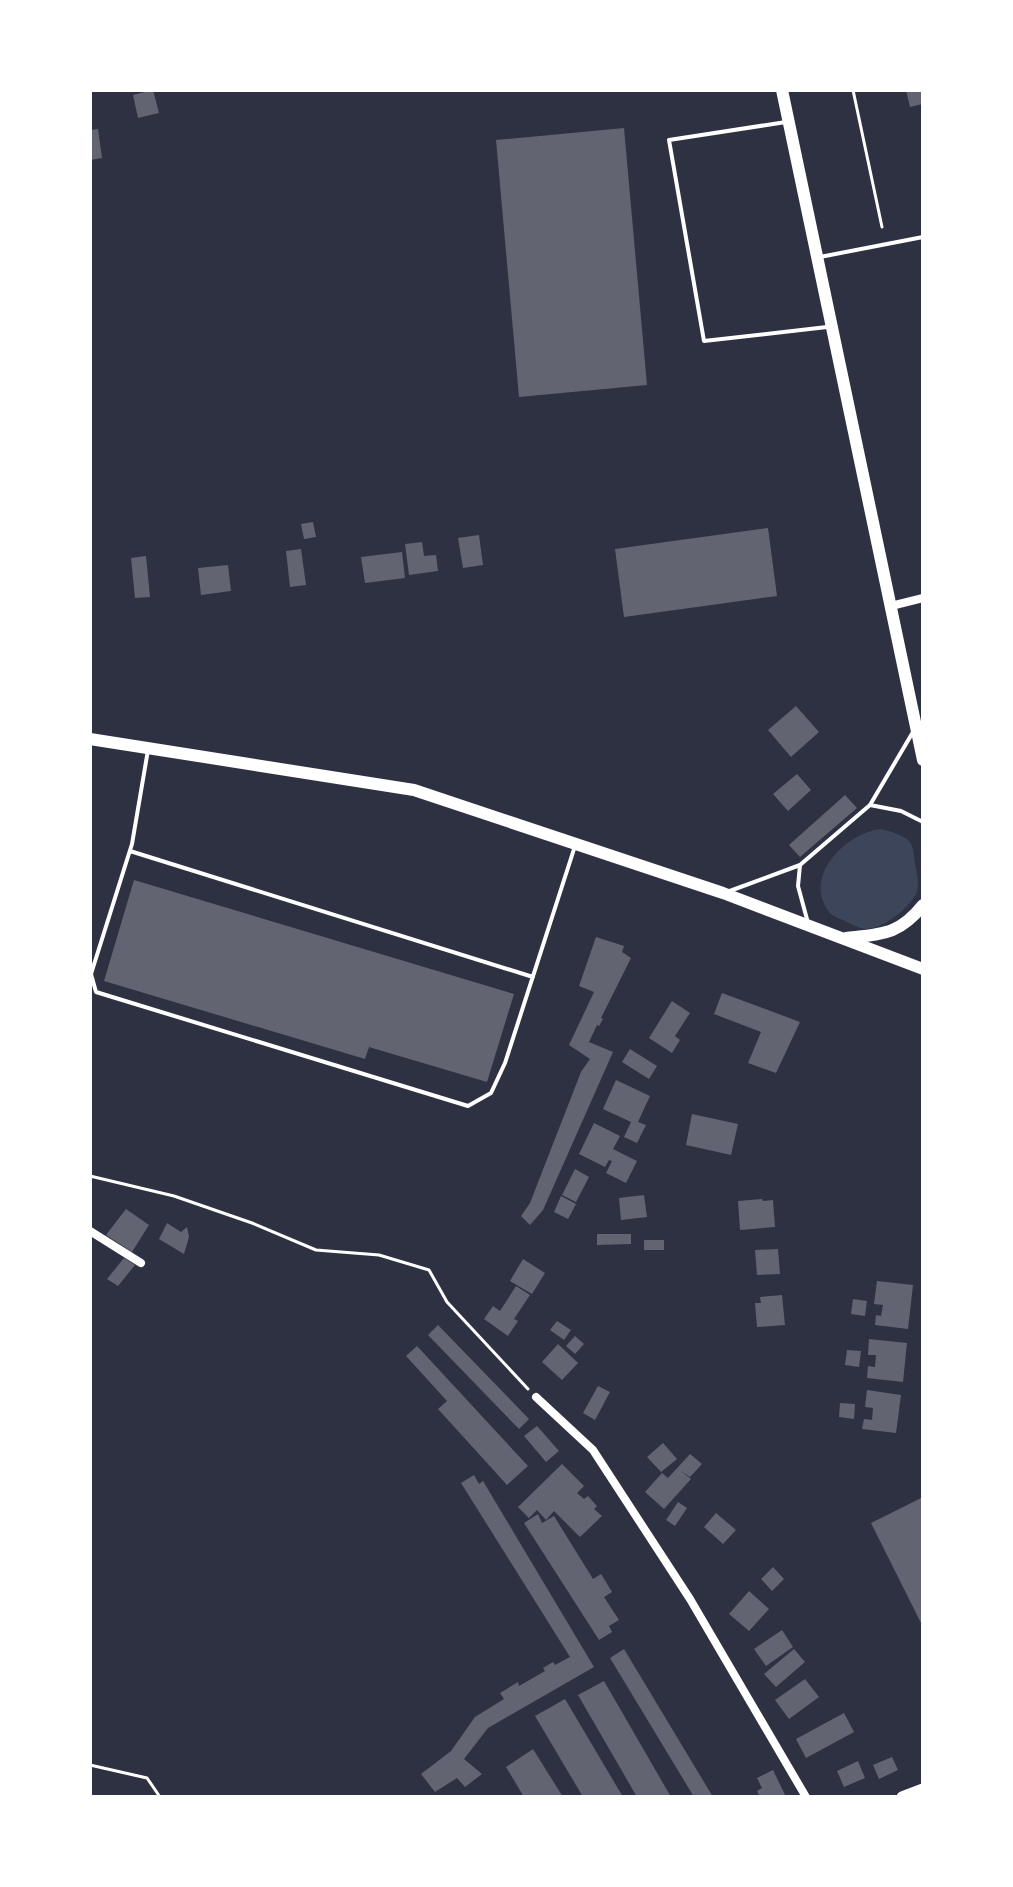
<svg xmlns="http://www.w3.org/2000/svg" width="1013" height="1887" font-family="'Fira Sans',sans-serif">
  <rect width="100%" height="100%" fill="#2d3142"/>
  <!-- green -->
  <path fill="#3c4559" d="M880,829C889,831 902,834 909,841C914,846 914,857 915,864C917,874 920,885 916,894C908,909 884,928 867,929C858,929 846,921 838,918C830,915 826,909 823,901C811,867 850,833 880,829Z"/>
  <!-- building -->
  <path fill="#626471" d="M153,90L159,113L138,118L133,95Z
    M906,90H923V104L910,107Z
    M624,128L647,385L519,397L496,140Z
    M98,129L102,158L90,160V130Z
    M313,522L316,537L304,539L301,524Z
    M768,528L777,596L624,617L615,549Z
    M479,535L483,565L463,568L458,538Z
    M422,542L424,556L436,555L438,571L409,575L405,544Z
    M301,549L306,585L290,587L286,551Z
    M402,552L405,578L365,583L361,557Z
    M146,556L150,597L135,598L131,558Z
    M228,565L231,591L201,595L198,568Z
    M796,706L819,732L791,757L768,730Z
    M797,774L811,790L788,811L773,794Z
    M845,795L857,808L800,857L789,845Z
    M134,880L514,994L487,1082L369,1047L365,1059L104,981Z
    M596,937L624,946L622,952L631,958L601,1018L603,1019L599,1026L597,1025L589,1042L613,1052L543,1210L530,1225L521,1216L530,1203L581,1072L590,1059L569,1045L594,992L579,986Z
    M722,993L800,1022L776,1073L748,1063L761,1032L714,1014Z
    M672,1001L690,1013L675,1036L680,1040L672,1053L649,1038Z
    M630,1049L657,1066L649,1079L622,1062Z
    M616,1080L650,1096L638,1122L646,1125L637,1143L624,1137L631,1122L603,1109Z
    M692,1114L738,1124L731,1155L686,1145Z
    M594,1123L620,1136L613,1149L637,1161L626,1183L606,1173L612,1161L609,1160L605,1167L579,1154Z
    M575,1169L589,1177L576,1202L562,1195Z
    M644,1195L647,1217L621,1220L619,1198Z
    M561,1196L576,1204L568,1219L554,1212Z
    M762,1199L763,1201L773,1200L775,1227L740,1230L738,1201Z
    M126,1209L149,1225L132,1252L106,1235Z
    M167,1223L181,1232L187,1227L189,1237L184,1254L159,1239Z
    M597,1234H631V1244L597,1245Z
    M644,1240H664V1250H644Z
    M778,1249L780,1274L757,1275L755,1250Z
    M124,1258L135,1265L118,1286L107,1279Z
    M523,1259L545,1273L532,1294L510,1281Z
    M877,1281L913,1285L908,1329L875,1325L876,1315L881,1316L883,1305L874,1304Z
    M516,1286L530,1295L514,1319L518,1321L508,1336L484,1319L493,1306L500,1311Z
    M782,1295L785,1325L757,1327L755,1303H761L760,1297Z
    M853,1299L867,1301L865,1316L851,1314Z
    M557,1321L571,1330L564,1340L550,1330Z
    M438,1325L529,1419L519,1429L428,1335Z
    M575,1336L584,1344L575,1354L566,1346Z
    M869,1339L907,1343L903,1382L867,1378L868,1366L875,1367L876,1355H868Z
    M558,1344L578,1363L562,1380L542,1362Z
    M417,1346L528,1466L507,1485L438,1409L447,1401L406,1356Z
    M847,1350L861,1351L859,1367L845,1365Z
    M598,1386L610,1392L595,1420L583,1413Z
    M867,1390L901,1395L896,1433L862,1429L864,1419L872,1420L873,1408L865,1407Z
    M840,1403L855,1404L854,1419L839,1417Z
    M537,1426L559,1451L546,1462L524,1436Z
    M663,1443L677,1459L661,1472L647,1457Z
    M690,1454L702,1464L690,1477L681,1471L691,1479L664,1509L645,1492L662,1473L668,1478Z
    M562,1464L584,1486L577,1493L584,1499L588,1496L597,1506L594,1509L602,1516L580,1537L554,1511L546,1520L537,1510L529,1518L518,1507Z
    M474,1475L479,1484L483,1481L594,1667L488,1728L464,1759L482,1774L465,1787L457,1778L435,1792L421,1774L451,1751L475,1717L504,1699L500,1693L518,1682L519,1686L545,1671L543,1668L553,1662L555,1665L570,1657L461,1483Z
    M923,1497V1627L871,1523Z
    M678,1502L687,1508L675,1526L666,1520Z
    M716,1513L736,1530L723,1544L704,1527Z
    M538,1514L542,1523L554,1516L593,1579L601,1574L612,1592L604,1597L619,1620L609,1626L612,1632L599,1640L524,1523Z
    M773,1567L784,1579L772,1591L761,1579Z
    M749,1591L769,1609L749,1631L729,1614Z
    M782,1630L793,1647L766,1666L754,1649Z
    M624,1649L713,1797H694L610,1658Z
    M794,1649L805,1662L776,1687L764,1674Z
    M805,1679L819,1697L789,1719L775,1700Z
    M604,1681L671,1797H637L578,1695Z
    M565,1699L623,1797H583L535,1716Z
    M844,1713L854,1732L806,1758L796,1739Z
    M533,1749L563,1797H524L506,1767Z
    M892,1757L898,1770L879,1779L873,1765Z
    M858,1761L865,1778L844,1787L837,1771Z
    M773,1770L786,1797H760L757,1791L762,1788L757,1778Z"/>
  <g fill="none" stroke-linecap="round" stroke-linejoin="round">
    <!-- path -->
    <path stroke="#fff" stroke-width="3" d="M853,90L882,227
      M90,1176L174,1196L252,1223L316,1250L379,1255L429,1270L447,1302L528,1389
      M90,1765L147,1778L160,1797"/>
    <!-- service -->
    <path stroke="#fff" stroke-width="4" d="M786,122L669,140L704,341L827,327
      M820,257L923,237
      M148,750L132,844L91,974L96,992L468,1106L491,1093L505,1063L575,846
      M870,805L901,811L923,822
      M130,851L533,977
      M800,865L798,886L808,923
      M727,892L800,865L870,805L913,732"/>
    <!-- minor -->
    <path stroke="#fff" stroke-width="8" d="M891,606L923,598
      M90,1231L141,1263
      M536,1397L593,1450L690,1599L806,1797"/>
    <!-- tertiary -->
    <path stroke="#fff" stroke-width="11" d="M902,1797L923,1789"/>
    <!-- secondary -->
    <path stroke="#fff" stroke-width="12" d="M782,90L923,760
      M90,739L414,790L723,893L923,969
      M846,938C882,934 899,935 923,905"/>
  </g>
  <!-- border -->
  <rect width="1013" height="1887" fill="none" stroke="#ffffff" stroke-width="184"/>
</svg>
